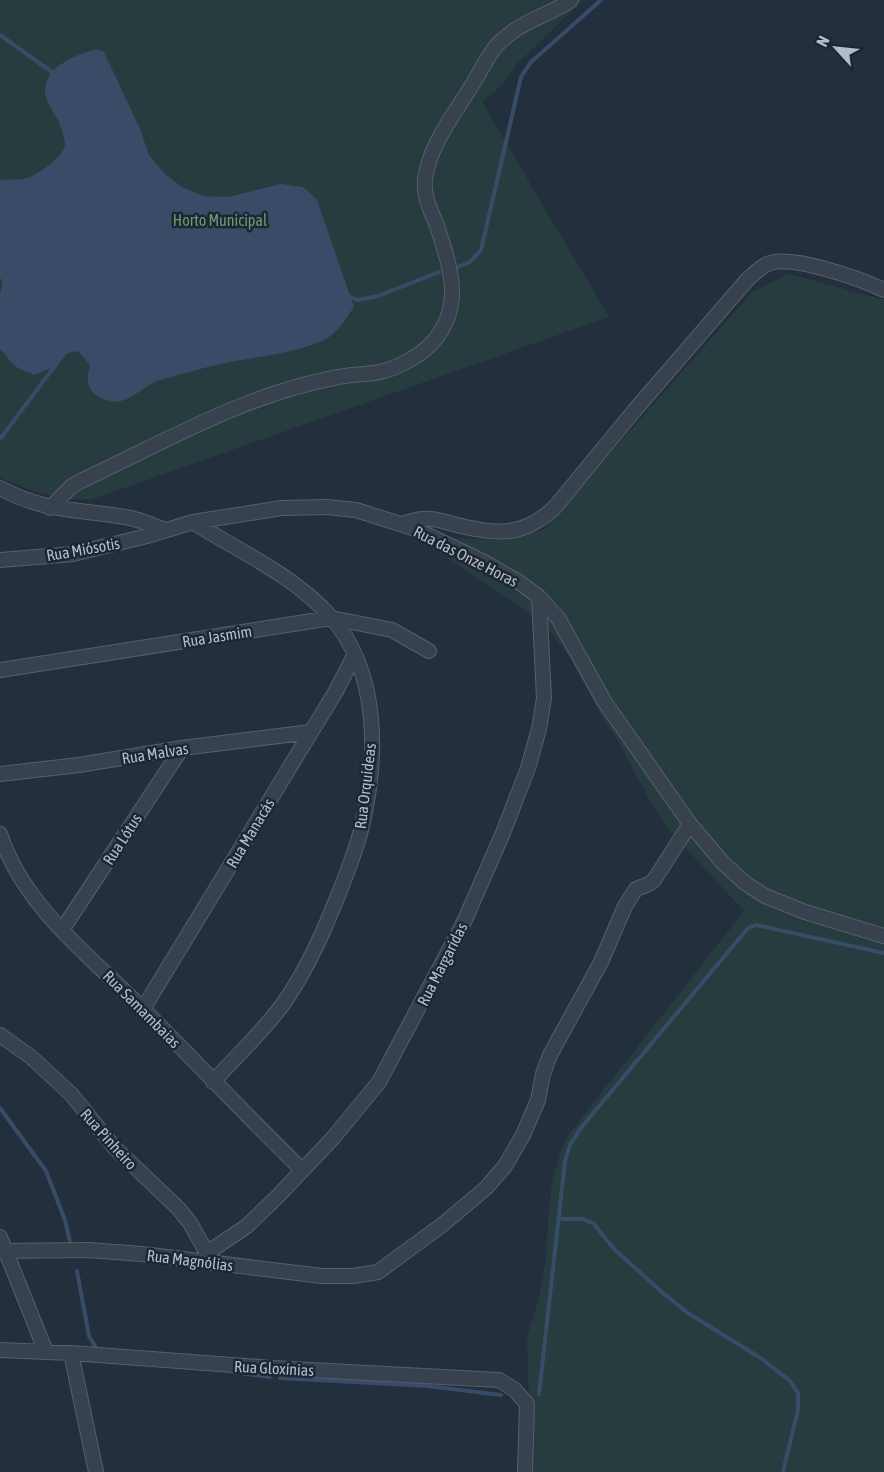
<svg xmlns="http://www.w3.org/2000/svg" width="884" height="1472" font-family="'Asap Condensed',sans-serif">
  <rect width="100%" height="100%" fill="#242f3e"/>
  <!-- green -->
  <path fill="#263c3f" d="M0,0H583L517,64L502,85L482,102L609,317L90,500L60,498L31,490L3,479L0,477Z
    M789,274L884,300V1472H528L530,1442L527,1337L539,1298L546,1258L548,1221L552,1181L561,1151L569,1134L744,911L670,831L649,799L618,741L601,715L570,657L548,629L524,610L417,537L505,540L543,530L752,292Z"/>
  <!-- water -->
  <path fill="#394c67" d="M97,49L104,52L140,129L149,155L164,173L182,187L203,196L228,197L281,184L303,187L309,192L317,200L354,307C346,318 336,335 324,340C291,355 256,356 221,364C201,368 180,375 160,380C143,385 129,405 111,401C88,396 85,384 90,365L78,351L63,354L49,369L34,375C26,371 17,369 11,362C6,356 6,353 0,350V293L3,282L0,278V180C8,179 16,180 23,179C35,177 63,158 65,145C65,139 61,128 59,122C54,112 44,100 45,89C47,65 78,54 97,49Z"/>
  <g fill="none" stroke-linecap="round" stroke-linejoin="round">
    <!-- stream -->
    <path stroke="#394c67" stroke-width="4" d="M0,35L56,75
      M458,267L470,262L481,250L521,77L530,63L601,0
      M346,295L358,300L378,296L439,272
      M0,439L66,351
      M0,1108L46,1171L65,1220L70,1242
      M558,1217L562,1219H583L594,1224L614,1249L663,1293L688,1313L762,1359L790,1381L798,1393V1410L783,1472
      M77,1271L89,1336L98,1351
      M233,1372L270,1377
      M280,1378L428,1386L501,1395
      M539,1394L565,1161L570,1145L580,1129L748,928L756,925L884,953"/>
    <defs>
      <path id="street" d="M0,488C44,512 78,509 125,517C139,519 152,525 165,530
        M50,508L72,486L83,480C166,441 248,393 339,377C353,374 369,375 384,371C399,367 419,356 430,345C465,309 451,269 437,226C431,210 423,197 425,179C430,143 456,112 474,82C482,69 488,55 498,44C502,40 507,36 512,32C529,19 553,13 571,0
        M193,522C240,552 292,574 331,617C380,673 378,758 362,826C356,852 345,878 335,903C321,938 305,973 283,1004C263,1032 236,1056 213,1082
        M402,524C411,521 420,518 430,519C438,519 448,523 457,525C497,535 524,537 555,507L634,411L747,280C754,274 761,266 770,263C793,255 861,279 884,290
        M0,560L73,554L147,536L193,522L282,508L327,507L356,510L413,528L484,562L519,582L539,597L558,618L604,701L690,824L723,863L745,883L765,896L805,912L884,936
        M0,670L331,618L392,630L429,651
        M0,774L79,765L182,748L311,732
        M0,834C24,907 90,956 142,1008C196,1062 248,1117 302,1170
        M62,930L182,748
        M143,1009L336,691L354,656
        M0,1035L31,1057L71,1094L114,1147L179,1209L190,1223L207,1253
        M0,1237L46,1352
        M0,1251L89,1250L142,1254L322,1276H353L378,1272L442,1225L486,1188L505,1166L523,1135L538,1100L543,1074L550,1055L601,962L625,906L636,889L649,884L654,880L690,824
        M211,1263L207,1253L247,1226L278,1196L333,1138L379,1082L464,922L503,833L528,768L539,729L544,698L539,597
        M0,1350L71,1353L273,1368L499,1380L515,1390L527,1404L525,1472
        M71,1353L96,1472"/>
    </defs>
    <!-- street casing -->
    <use href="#street" stroke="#565f6c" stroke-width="16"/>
    <!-- street -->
    <use href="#street" stroke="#38414e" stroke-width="14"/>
  </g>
  <g text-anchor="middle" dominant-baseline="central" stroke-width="5" stroke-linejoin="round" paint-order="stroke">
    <!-- park labels -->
    <g font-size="16" fill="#6b9a76" stroke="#1d2633">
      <text x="220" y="220">Horto Municipal</text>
    </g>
    <!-- street labels -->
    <g font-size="16" fill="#b4bcc9" stroke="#1d2633">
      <text transform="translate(83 549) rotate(-10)">Rua Miósotis</text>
      <text transform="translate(466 556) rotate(27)">Rua das Onze Horas</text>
      <text transform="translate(217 636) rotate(-9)">Rua Jasmim</text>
      <text transform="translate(155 753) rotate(-9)">Rua Malvas</text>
      <text transform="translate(365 786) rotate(-83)">Rua Orquídeas</text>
      <text transform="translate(250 833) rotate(-59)">Rua Manacás</text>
      <text transform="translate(122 839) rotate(-57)">Rua Lótus</text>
      <text transform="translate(442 964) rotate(-63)">Rua Margaridas</text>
      <text transform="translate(142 1009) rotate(45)">Rua Samambaias</text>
      <text transform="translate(109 1139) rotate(48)">Rua Pinheiro</text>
      <text transform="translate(190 1260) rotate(7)">Rua Magnólias</text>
      <text transform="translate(274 1368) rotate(3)">Rua Gloxínias</text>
    </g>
  </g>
  <!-- north arrow -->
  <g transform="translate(836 48) rotate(297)" stroke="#1d2633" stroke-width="4.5" paint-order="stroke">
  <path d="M0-4.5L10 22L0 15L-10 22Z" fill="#b4bcc9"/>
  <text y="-9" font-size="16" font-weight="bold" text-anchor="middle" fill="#b4bcc9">N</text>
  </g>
</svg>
